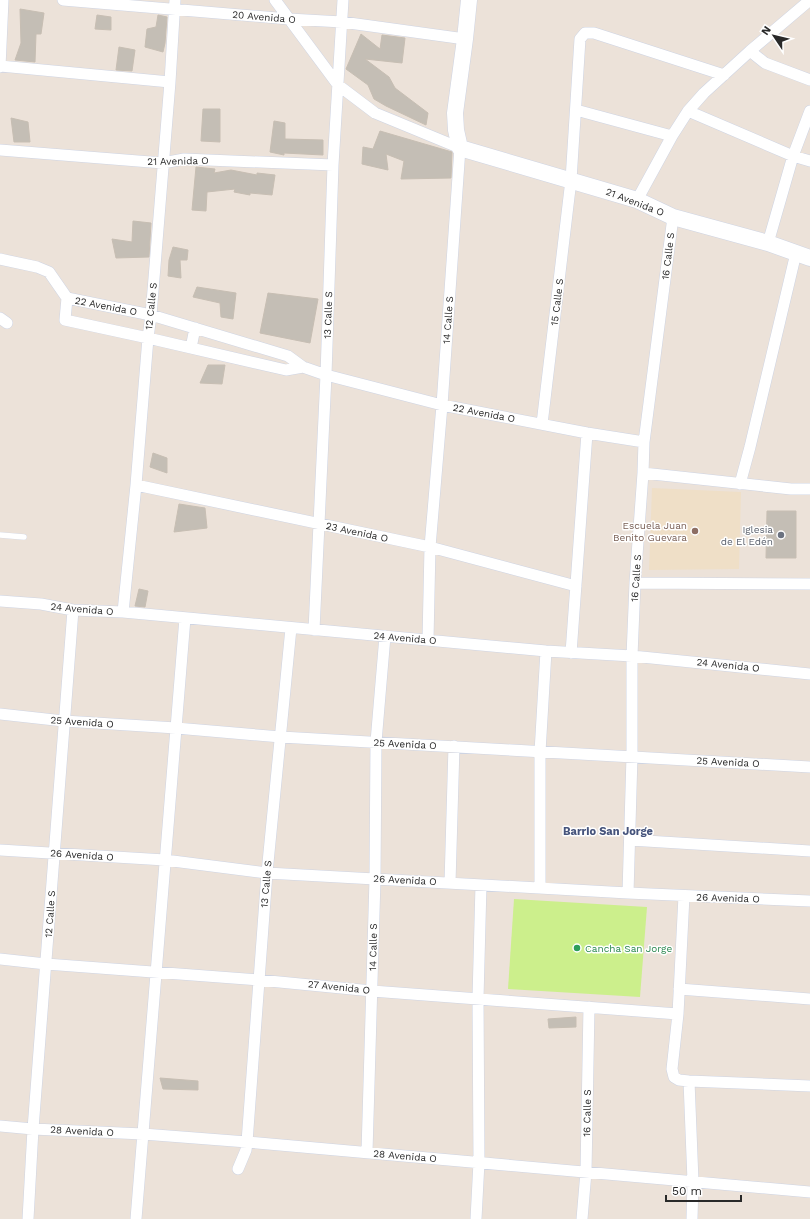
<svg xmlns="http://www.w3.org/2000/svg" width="810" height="1219" font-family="'Work Sans',sans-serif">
  <rect width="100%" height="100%" fill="#ece2d9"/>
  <!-- education -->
  <path fill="#efdfc7" d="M652,488L741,492L739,569L649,570Z"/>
  <!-- pitch -->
  <path fill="#ccef8c" d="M514,899L647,907L640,997L508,989Z"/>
  <!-- building -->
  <path fill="#c4beb5" stroke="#c7beb3" d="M20,9L44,13L41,34H36L35,62L15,60L21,43Z
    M97,15L111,17V30L95,29Z
    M158,15L167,17L165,43L163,52L145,47L147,29L156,27Z
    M361,34L380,49L382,35L405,38L402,63L365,59L389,77L395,88L428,113L426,125L386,106L374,99L368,85L346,69Z
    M119,47L135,50L132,71L116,70Z
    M203,109H220V142L201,141Z
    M11,118L28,122L30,142H14Z
    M274,121L285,123V139L323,140V155L284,153V155L270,152Z
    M380,131L452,152L451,178L401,179L404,161L386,154L388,170L362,164L363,147L373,149Z
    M196,167L215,169L214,173L231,170L257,175V173L275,175L272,195L250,193V195L234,192L235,189L207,192L206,211L192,210Z
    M133,221L151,223L149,257L116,258L112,239L132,242Z
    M173,247L188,250L187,260H180L181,278L168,276L169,260Z
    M197,287L236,293L233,319L221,317L220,303L193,297Z
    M268,293L318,299L310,343L260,333Z
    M208,365H225L222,384L200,383Z
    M153,453L167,458V473L150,467Z
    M179,504L205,508L207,528L174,532Z
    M767,511H796V558H766Z
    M139,589L148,591L145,607L135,606Z
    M576,1017V1027L549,1028L548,1019Z
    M160,1078L198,1081V1090L163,1089Z"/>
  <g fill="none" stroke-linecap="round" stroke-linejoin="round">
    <defs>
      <path id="lane" d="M0,535L24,537"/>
      <path id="street" d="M63,0L289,19L342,22L465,39
        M275,0L338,85L375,113L460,148L442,405L430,547L428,640
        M750,51L765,63L810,80
        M0,66L170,82
        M0,67L3,0
        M576,110L672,136
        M688,111L793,156L810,161
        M0,150L163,163L184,159L333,165
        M637,200L672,136L688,111L704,93L750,51L810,0
        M768,243L793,156L810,111
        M0,259L37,267L49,272L67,298L65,320L148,338L286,370L303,367L326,375L442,405L587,433L644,442
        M67,298L151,315L288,356L303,367
        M0,318L7,323
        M191,348L195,328
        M542,424L571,180L580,39L585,33H594L724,75
        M643,473L791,489H810
        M740,484L750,447L796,253
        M136,485L430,547L576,586
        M635,583L810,584
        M0,601L41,604L73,610L123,612L546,651L632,656L810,674
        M123,612L136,485L148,338L151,315L170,82L175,0
        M314,630L326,375L333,165L343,0
        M571,653L587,433
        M0,714L64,721L176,728L281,737L810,767
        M630,840L810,851
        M0,850L165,860L267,873L628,893L810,901
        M450,883L454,746
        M540,888V752L546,651
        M628,893L632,756V656L635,583L643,473L644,442L673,217
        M684,896L678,1014L672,1069L674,1077L679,1080L689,1081L810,1086
        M0,959L46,964L259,980L372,991L678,1014
        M679,989L810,999
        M689,1081L693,1181L692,1219
        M0,1126L33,1129L143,1134L247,1142L810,1192
        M367,1152L375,879L376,742L385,636
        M238,1169L246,1150L247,1142L267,873L291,628
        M28,1219L33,1129L73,610
        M136,1219L185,618
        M476,1219L479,1162L478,998L481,885
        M582,1219L586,1172L589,1007"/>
      <path id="secondary" d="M469,0L465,39L455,113L456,130L460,148L637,200L673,217L768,243L810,258"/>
    </defs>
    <!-- lane casing -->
    <use href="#lane" stroke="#ced4e3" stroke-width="6"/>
    <!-- street casing -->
    <use href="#street" stroke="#ced4e3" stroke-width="12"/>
    <!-- secondary casing -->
    <use href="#secondary" stroke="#ced4e3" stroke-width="17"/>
    <!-- lane -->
    <use href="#lane" stroke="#fff" stroke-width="5.5"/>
    <!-- street -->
    <use href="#street" stroke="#fff" stroke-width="11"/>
    <!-- secondary -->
    <use href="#secondary" stroke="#fff" stroke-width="16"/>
  </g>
  <!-- markers -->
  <circle fill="#8d6e63" stroke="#fff" stroke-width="1.5" cx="695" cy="531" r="4"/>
  <circle fill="#6b7280" stroke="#fff" stroke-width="1.5" cx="781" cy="535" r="4"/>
  <circle fill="#2e9e5b" stroke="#fff" stroke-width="1.5" cx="577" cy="948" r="4"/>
  <g text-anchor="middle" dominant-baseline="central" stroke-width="3" stroke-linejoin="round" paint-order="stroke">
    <!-- street labels -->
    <g font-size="10" fill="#292929" stroke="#fff">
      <text transform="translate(264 17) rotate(5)">20 Avenida O</text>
      <text transform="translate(178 161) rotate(-1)">21 Avenida O</text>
      <text transform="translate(635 202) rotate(21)">21 Avenida O</text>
      <text transform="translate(668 256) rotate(-83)">16 Calle S</text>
      <text transform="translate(557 302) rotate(-83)">15 Calle S</text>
      <text transform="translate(106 306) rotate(11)">22 Avenida O</text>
      <text transform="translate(151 306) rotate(-84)">12 Calle S</text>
      <text transform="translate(328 315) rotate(-88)">13 Calle S</text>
      <text transform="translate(448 320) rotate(-86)">14 Calle S</text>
      <text transform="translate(484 413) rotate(11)">22 Avenida O</text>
      <text transform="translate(357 532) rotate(12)">23 Avenida O</text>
      <text transform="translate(636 578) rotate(-86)">16 Calle S</text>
      <text transform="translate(82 609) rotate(5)">24 Avenida O</text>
      <text transform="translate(405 638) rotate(5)">24 Avenida O</text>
      <text transform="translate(728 665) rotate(6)">24 Avenida O</text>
      <text transform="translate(82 722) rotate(4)">25 Avenida O</text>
      <text transform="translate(405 744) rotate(3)">25 Avenida O</text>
      <text transform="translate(728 762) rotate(3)">25 Avenida O</text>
      <text transform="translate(82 855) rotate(4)">26 Avenida O</text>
      <text transform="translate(405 880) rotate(3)">26 Avenida O</text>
      <text transform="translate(266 884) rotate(-85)">13 Calle S</text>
      <text transform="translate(728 898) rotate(2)">26 Avenida O</text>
      <text transform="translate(50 914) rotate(-86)">12 Calle S</text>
      <text transform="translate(373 947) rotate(-89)">14 Calle S</text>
      <text transform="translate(339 987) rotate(6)">27 Avenida O</text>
      <text transform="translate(587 1113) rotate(-89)">16 Calle S</text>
      <text transform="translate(82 1131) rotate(3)">28 Avenida O</text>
      <text transform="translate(405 1156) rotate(5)">28 Avenida O</text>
    </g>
    <!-- education labels -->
    <g font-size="10" fill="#785e54" stroke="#fff" text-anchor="end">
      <text x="687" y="525">Escuela Juan<tspan x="687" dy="12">Benito Guevara</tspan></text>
    </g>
    <!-- worship labels -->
    <g font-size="10" fill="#5b616d" stroke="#fff" text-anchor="end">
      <text x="773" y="529">Iglesia<tspan x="773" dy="12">de El Edén</tspan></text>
    </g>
    <!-- leisure labels -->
    <g font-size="10" fill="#27864d" stroke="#fff" text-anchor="start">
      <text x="585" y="948">Cancha San Jorge</text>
    </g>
    <!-- neighbourhood labels -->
    <g font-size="11" font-weight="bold" fill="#46547c" stroke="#fff">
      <text x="608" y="831">Barrio San Jorge</text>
    </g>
  </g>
  <!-- north arrow -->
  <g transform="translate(774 36) rotate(305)" stroke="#ffffff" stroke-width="3" paint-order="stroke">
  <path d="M0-3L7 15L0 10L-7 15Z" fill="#292929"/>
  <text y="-6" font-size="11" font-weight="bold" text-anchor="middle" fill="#292929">N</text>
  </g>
  <!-- scale -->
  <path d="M666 1195v6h75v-6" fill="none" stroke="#292929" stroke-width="2"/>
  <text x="672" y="1195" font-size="12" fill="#292929" stroke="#ffffff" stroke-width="3" paint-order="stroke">50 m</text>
</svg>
